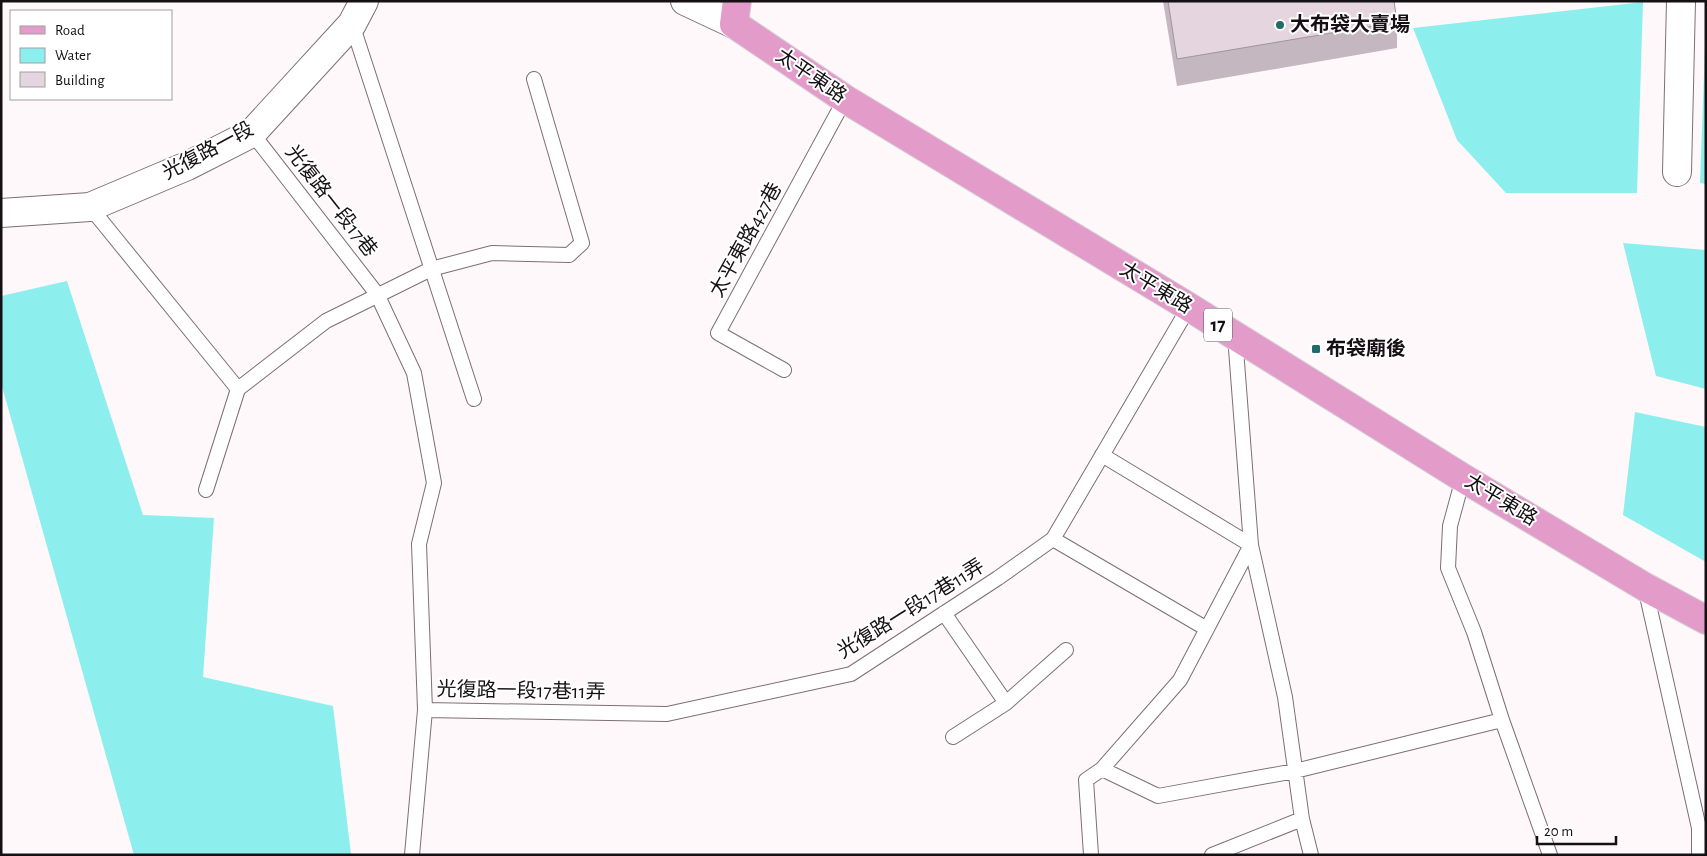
<svg xmlns="http://www.w3.org/2000/svg" width="1707" height="856" font-family="'Alegreya Sans','Noto Sans TC',sans-serif">
  <rect width="100%" height="100%" fill="#fef8fb"/>
  <!-- water -->
  <path fill="#8cefee" d="M1643,2L1637,193H1506L1457,140L1413,28Z
    M1706,19V184L1700,183Z
    M1623,243L1706,250V389L1656,376Z
    M67,281L143,515L214,518L203,677L333,706L351,854L134,855L1,383V296Z
    M1635,412L1706,427V562L1623,515Z"/>
  <g fill="none" stroke-linecap="round" stroke-linejoin="round">
    <defs>
      <path id="lane" d="M352,24L474,399
        M252,133L377,294L414,373L434,483L419,544L425,710L412,855
        M90,207L238,389
        M784,370L718,333L845,99
        M1102,455L1251,545L1285,697L1302,819L1311,855
        M1463,478L1450,526L1448,568L1474,632L1502,720L1550,855
        M206,490L238,389L326,321L431,269L492,253L569,255L582,243L534,79
        M1053,539L1207,629
        M1645,587L1699,828V855
        M944,613L1006,703L953,737
        M1006,703L1066,650
        M425,710L667,714L851,674L998,578L1053,539L1189,307
        M1102,769L1158,796L1295,771L1502,720
        M1091,855L1086,780L1102,769L1180,680L1251,545L1235,336
        M1212,855L1302,819"/>
      <path id="street" d="M1677,172L1681,1
        M1,213L90,207L187,166L252,133L352,24L364,1"/>
      <path id="secondary" d="M685,1L734,24"/>
      <path id="primary" d="M737,1L734,24L845,99L1189,307L1463,478L1645,587L1706,620"/>
    </defs>
    <!-- lane casing -->
    <use href="#lane" stroke="#7c6e75" stroke-width="16"/>
    <!-- street casing -->
    <use href="#street" stroke="#7c6e75" stroke-width="30"/>
    <!-- secondary casing -->
    <use href="#secondary" stroke="#7c6e75" stroke-width="30"/>
    <!-- primary casing -->
    <use href="#primary" stroke="#d5d4d5" stroke-width="30"/>
    <!-- lane -->
    <use href="#lane" stroke="#fff" stroke-width="14"/>
    <!-- street -->
    <use href="#street" stroke="#fff" stroke-width="28"/>
    <!-- secondary -->
    <use href="#secondary" stroke="#fff" stroke-width="28"/>
    <!-- primary -->
    <use href="#primary" stroke="#e39bc9" stroke-width="28"/>
  </g>
  <!-- wall -->
  <path fill="#c5b7bf" d="M1163,1H1394L1397,22V48L1177,86Z"/>
  <!-- building -->
  <path fill="#e5d5de" stroke="#a0959b" d="M1168,1H1394L1397,22L1177,59Z"/>
  <!-- markers -->
  <g fill="#206c6b" stroke="#fff" stroke-width="2">
    <circle cx="1280" cy="25" r="5"/>
    <rect x="1311" y="344" width="10" height="10" rx="2.5"/>
  </g>
  <g text-anchor="middle" dominant-baseline="central" stroke-width="4" stroke-linejoin="round" paint-order="stroke">
    <!-- shield labels -->
    <rect fill="#fff" stroke="#5b585a" stroke-width="1" x="1204" y="308.5" width="28" height="33" rx="4"/>
    <g font-size="19" font-weight="bold" fill="#151013">
      <text x="1218" y="325">17</text>
    </g>
    <!-- poi labels -->
    <g font-size="20" font-weight="bold" fill="#151013" stroke="#fff" text-anchor="start">
      <text x="1290" y="25">大布袋大賣場</text>
      <text x="1326" y="349">布袋廟後</text>
    </g>
    <!-- street labels -->
    <g font-size="20" fill="#151013" stroke="#fff">
      <text transform="translate(811 76) rotate(34)">太平東路</text>
      <text transform="translate(208 151) rotate(-28)">光復路一段</text>
      <text transform="translate(331 201) rotate(52)">光復路一段17巷</text>
      <text transform="translate(746 240) rotate(-61)">太平東路427巷</text>
      <text transform="translate(1156 288) rotate(31)">太平東路</text>
      <text transform="translate(1501 500) rotate(31)">太平東路</text>
      <text transform="translate(911 609) rotate(-32)">光復路一段17巷11弄</text>
      <text transform="translate(521 691) rotate(1)">光復路一段17巷11弄</text>
    </g>
  </g>
  <!-- border -->
  <rect width="1707" height="856" fill="none" stroke="#151013" stroke-width="5"/>
  <!-- legend -->
  <rect x="10" y="10" width="162" height="90" fill="#ffffff" stroke="#a19fa1"/>
  <rect x="20" y="26" width="25" height="8" fill="#e39bc9" stroke="#a19fa1"/>
  <text x="55" y="35" font-size="15" fill="#151013">Road</text>
  <rect x="20" y="48" width="25" height="15" fill="#8cefee" stroke="#a19fa1"/>
  <text x="55" y="60" font-size="15" fill="#151013">Water</text>
  <rect x="20" y="72" width="25" height="15" fill="#e5d5de" stroke="#a19fa1"/>
  <text x="55" y="85" font-size="15" fill="#151013">Building</text>
  <!-- scale -->
  <path d="M1537 836v8h79v-8" fill="none" stroke="#151013" stroke-width="2.5"/>
  <text x="1544" y="836" font-size="15" fill="#151013" stroke="#ffffff" stroke-width="4" paint-order="stroke">20 m</text>
</svg>
